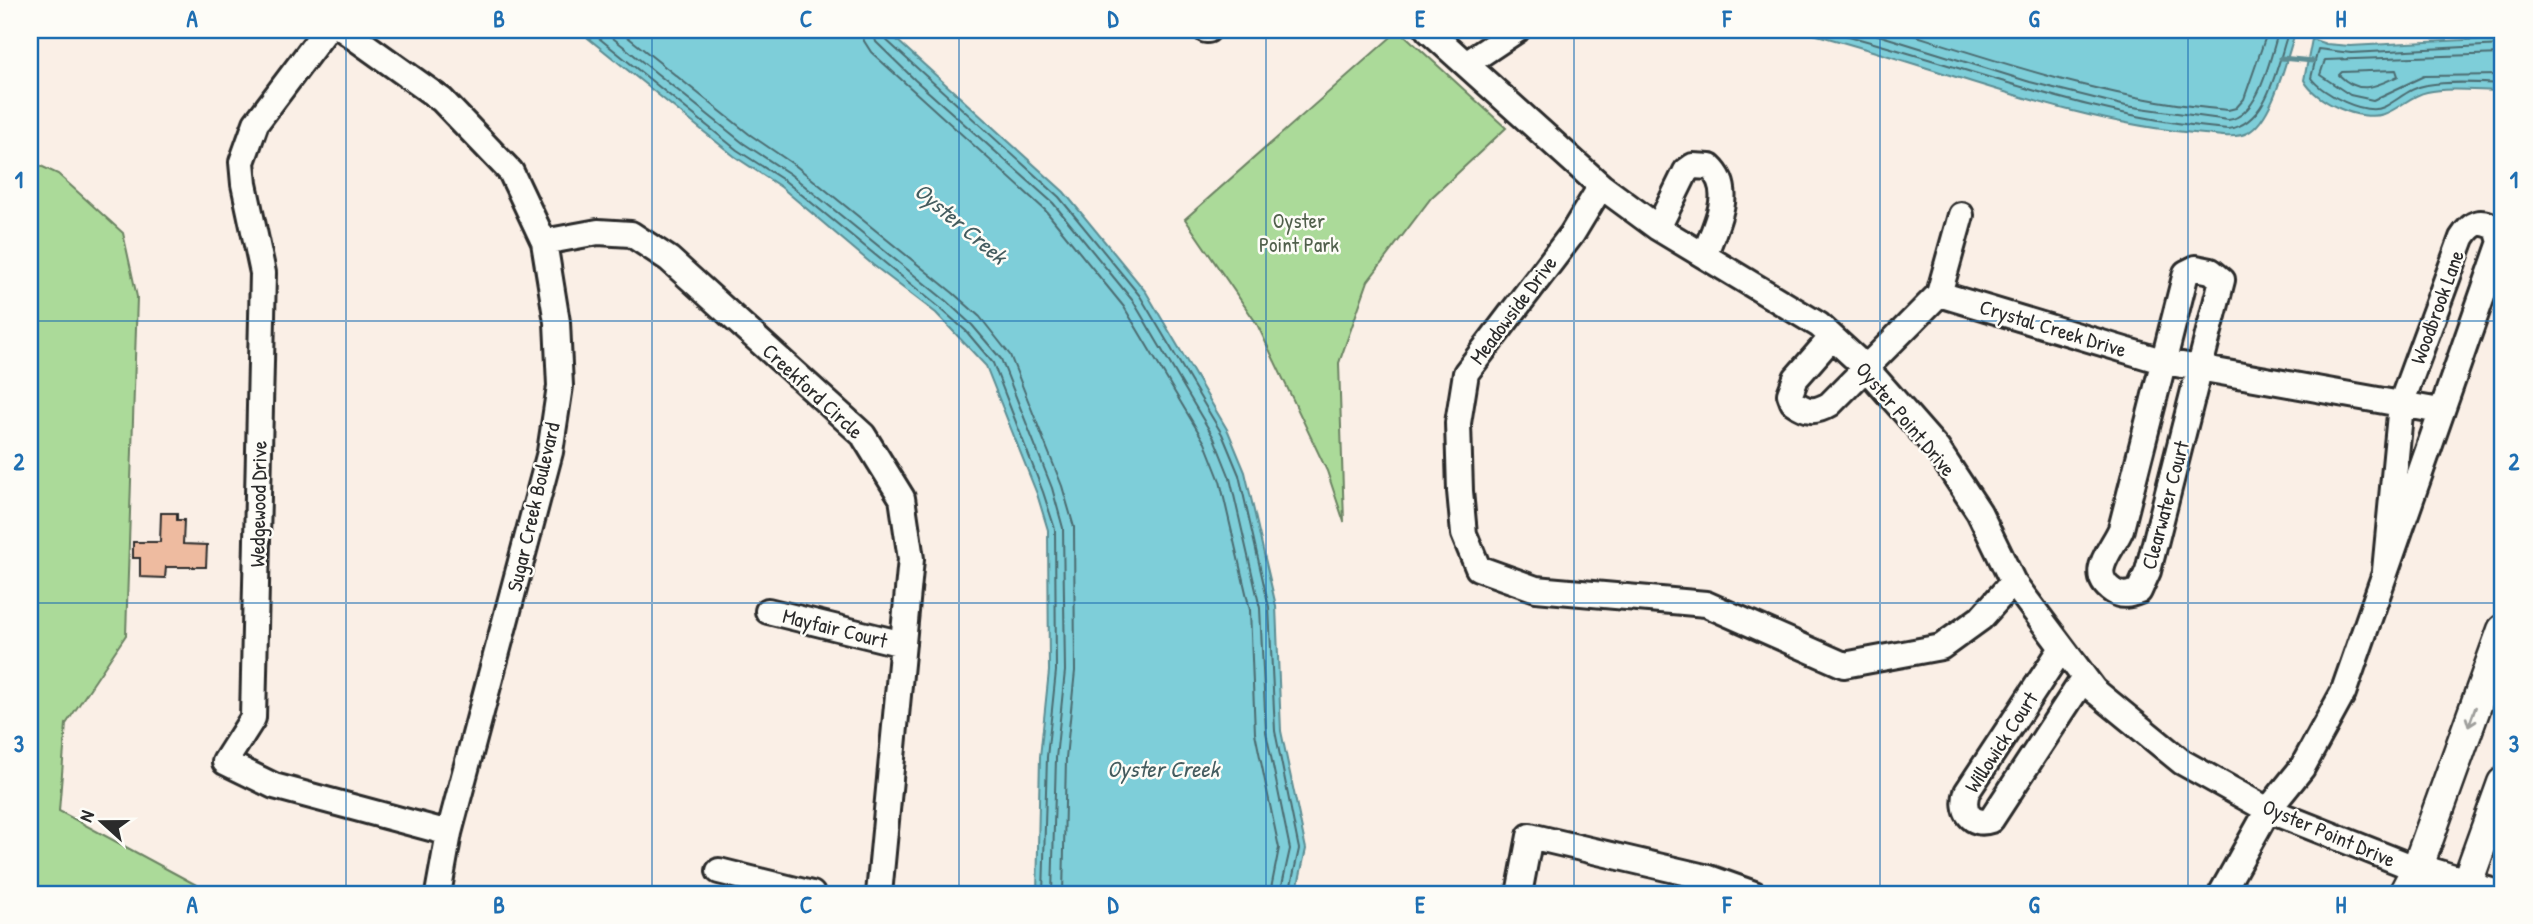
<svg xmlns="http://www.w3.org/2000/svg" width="2533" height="924" font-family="'Patrick Hand',sans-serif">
  <rect width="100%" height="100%" fill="#faefe6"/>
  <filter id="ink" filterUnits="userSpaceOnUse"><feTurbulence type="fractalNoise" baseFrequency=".0143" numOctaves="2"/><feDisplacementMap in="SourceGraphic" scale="14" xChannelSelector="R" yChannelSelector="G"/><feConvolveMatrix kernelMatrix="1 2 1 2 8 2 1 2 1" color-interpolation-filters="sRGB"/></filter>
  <g filter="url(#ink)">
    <!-- green -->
    <path fill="#abda99" stroke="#6b8262" stroke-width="2" d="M1399,30L1506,128L1431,198L1368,281L1339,363L1344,522L1327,471L1257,324L1185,219Z
      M30,161L58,174L123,233L137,297L126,635L66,724L59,811L213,894H30Z"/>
    <!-- water -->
    <path fill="#7eced9" stroke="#5d8d93" stroke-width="2" d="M578,30H886L1064,192L1146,292L1228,431L1245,472L1276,606L1281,731L1306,849L1296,894H1037L1040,757L1049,671L1048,530L1037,494L986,366L936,313L873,265L781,187L734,156Z
      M1798,30H2296C2287,56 2273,121 2247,133C2235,139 2217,135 2204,134C2065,123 1933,64 1798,30Z
      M2503,38V91C2479,91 2451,87 2427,92C2411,95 2399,109 2384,114C2360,122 2315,102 2304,80L2312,39L2326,44L2350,46Z"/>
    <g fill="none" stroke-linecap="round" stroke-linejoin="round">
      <!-- shore -->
      <path stroke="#4c6c71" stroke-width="2" d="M589,30L737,150L785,181L940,308L966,331L993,363L1043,492L1055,529L1056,671L1047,757L1043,894
        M603,30L743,143L790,174L946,301L972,325L1001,359L1052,488L1063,528L1065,671L1056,758L1052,894
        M619,30L749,134L796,166L953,293L980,317L1010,355L1062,486L1074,527L1075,671L1066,758L1063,894
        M862,30L864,41L871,52L1045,210L1124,307L1205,443L1220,481L1250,610L1255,733L1279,848L1270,894
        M873,30L876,42L915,80L1053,203L1133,301L1214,438L1230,478L1260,608L1266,732L1290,849L1280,894
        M881,30L884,38L1059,197L1140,296L1222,434L1239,475L1269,607L1275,731L1299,849L1289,894
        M1826,30C1960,64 2089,118 2228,129C2269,124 2277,64 2289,30
        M1862,30L2030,82L2126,106L2228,120C2260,116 2270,57 2279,30
        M1898,30C2006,64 2114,101 2228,110L2236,108L2244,99L2268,30
        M2503,45L2351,53L2318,49L2311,78C2322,94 2365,116 2384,107C2398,100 2411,87 2427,85C2451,81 2479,83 2503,84
        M2503,54L2325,60L2320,75L2350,95L2373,100L2424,76L2503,75
        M2396,70L2398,76C2376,86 2360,96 2339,75L2342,72Z"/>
      <!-- stream -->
      <path stroke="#5d8d93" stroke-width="5" d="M2281,58L2313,61"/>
    </g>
    <!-- building -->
    <path fill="#eebba0" stroke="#2b2b2b" stroke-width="2" d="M161,513H177V520H184L183,544L207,545L206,567H166L165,578L140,577V558H133V542H160Z"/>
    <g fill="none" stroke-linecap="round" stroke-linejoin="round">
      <defs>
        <path id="minor" d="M326,30L256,123L242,162L244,184L263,273L253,718L225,762L274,786L449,833
          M344,30L442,100L511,172L544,242L557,322L560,386L550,452L449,833L438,894
          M1206,30H1208
          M1428,30L1601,186L1658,228L1819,325L1866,368L1938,450L1979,512L2013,582L2094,690L2182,762L2268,810L2417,869
          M1466,64L1517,30
          M1601,186L1572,234L1466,373L1458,423L1460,491L1464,534L1478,568L1536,589L1706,604L1844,665L1941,647L1981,618L2013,582
          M1658,228L1686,171L1693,166L1710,167C1736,191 1715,225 1705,254
          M544,242L598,232L631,234L669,259L863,435L902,498L911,559L879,894
          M2196,268L2211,271L2222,280L2148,571L2139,591C2129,595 2122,597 2113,591C2086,573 2113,549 2121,529L2186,273Z
          M1939,294L2165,362L2440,411
          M1832,337L1796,378L1790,394L1793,402C1807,412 1815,413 1830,404L1939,294L1961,215
          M768,611L903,644
          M2062,648L1967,792C1961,810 1971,827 1991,820L2084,678
          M719,871L812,894
          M2467,884L2502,894
          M1519,894L1530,836L1709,878L1754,894
          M2221,894L2268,810L2302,768L2343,693L2501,242L2497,228C2480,219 2472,222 2462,238L2401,404L2385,571"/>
        <path id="major" d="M2417,869L2467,884
          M2404,894L2417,869L2503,630
          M2463,894L2503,783"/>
      </defs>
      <!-- minor casing -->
      <use href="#minor" stroke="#2b2b2b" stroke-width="30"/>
      <!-- major casing -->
      <use href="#major" stroke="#2b2b2b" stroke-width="35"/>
      <!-- minor -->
      <use href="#minor" stroke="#fdfcf7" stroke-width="24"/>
      <!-- major -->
      <use href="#major" stroke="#fdfcf7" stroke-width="30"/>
    </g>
    <!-- one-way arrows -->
    <defs><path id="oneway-shaft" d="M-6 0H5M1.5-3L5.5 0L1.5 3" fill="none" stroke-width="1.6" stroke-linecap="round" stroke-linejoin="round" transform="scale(1.75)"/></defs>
    <use stroke="#9e9e9b" href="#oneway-shaft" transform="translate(2472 717) rotate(110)"/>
  </g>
  <!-- grid -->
  <path fill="none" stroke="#1f6fb2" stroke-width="2" stroke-opacity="0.55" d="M346,30V894M652,30V894M959,30V894M1266,30V894M1574,30V894M1880,30V894M2188,30V894M30,321H2503M30,603H2503"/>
  <g text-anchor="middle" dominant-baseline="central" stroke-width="5" stroke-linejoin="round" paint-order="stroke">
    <!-- park labels -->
    <g font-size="21" fill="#51604c" stroke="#fdfcf7">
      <text x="1299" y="220">Oyster<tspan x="1299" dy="24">Point Park</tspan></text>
    </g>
    <!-- street labels -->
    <g font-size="21" fill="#2b2b2b" stroke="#fdfcf7">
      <text transform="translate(2437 307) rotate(-70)">Woodbrook Lane</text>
      <text transform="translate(1513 310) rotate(-53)">Meadowside Drive</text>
      <text transform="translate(2053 328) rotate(17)">Crystal Creek Drive</text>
      <text transform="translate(813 391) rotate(43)">Creekford Circle</text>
      <text transform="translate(1906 419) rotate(50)">Oyster Point Drive</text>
      <text transform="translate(258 504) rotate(-89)">Wedgewood Drive</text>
      <text transform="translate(2165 505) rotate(-75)">Clearwater Court</text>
      <text transform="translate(533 507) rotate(-77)">Sugar Creek Boulevard</text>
      <text transform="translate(835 628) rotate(14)">Mayfair Court</text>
      <text transform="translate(2001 742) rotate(-57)">Willowick Court</text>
      <text transform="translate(2329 833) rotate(23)">Oyster Point Drive</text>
    </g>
    <!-- water labels -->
    <g font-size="23" font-style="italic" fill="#445c5f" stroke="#fdfcf7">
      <text transform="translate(961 223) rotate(40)">Oyster Creek</text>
      <text x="1163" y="768">Oyster Creek</text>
    </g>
  </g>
  <!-- margin -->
  <rect width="2533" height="924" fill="none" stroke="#fdfcf7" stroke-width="77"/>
  <!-- north arrow -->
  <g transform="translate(102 822) rotate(291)" stroke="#fdfcf7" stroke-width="5" paint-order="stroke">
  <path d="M0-5L12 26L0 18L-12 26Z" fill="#2b2b2b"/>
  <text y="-10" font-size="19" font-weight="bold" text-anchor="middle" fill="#2b2b2b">N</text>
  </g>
  <rect x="38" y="38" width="2456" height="848" fill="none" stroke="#1f6fb2" stroke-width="2.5"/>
  <g font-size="23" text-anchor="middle" font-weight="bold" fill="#1f6fb2">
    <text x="192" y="27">A</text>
    <text x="499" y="27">B</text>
    <text x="806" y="27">C</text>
    <text x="1113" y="27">D</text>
    <text x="1420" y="27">E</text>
    <text x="1727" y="27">F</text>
    <text x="2034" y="27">G</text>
    <text x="2341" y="27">H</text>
    <text x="19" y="188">1</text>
    <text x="2514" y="188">1</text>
    <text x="19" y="470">2</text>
    <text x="2514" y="470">2</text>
    <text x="19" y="752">3</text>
    <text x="2514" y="752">3</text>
    <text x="192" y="913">A</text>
    <text x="499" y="913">B</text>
    <text x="806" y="913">C</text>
    <text x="1113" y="913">D</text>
    <text x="1420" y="913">E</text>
    <text x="1727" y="913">F</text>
    <text x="2034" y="913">G</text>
    <text x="2341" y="913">H</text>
  </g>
</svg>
